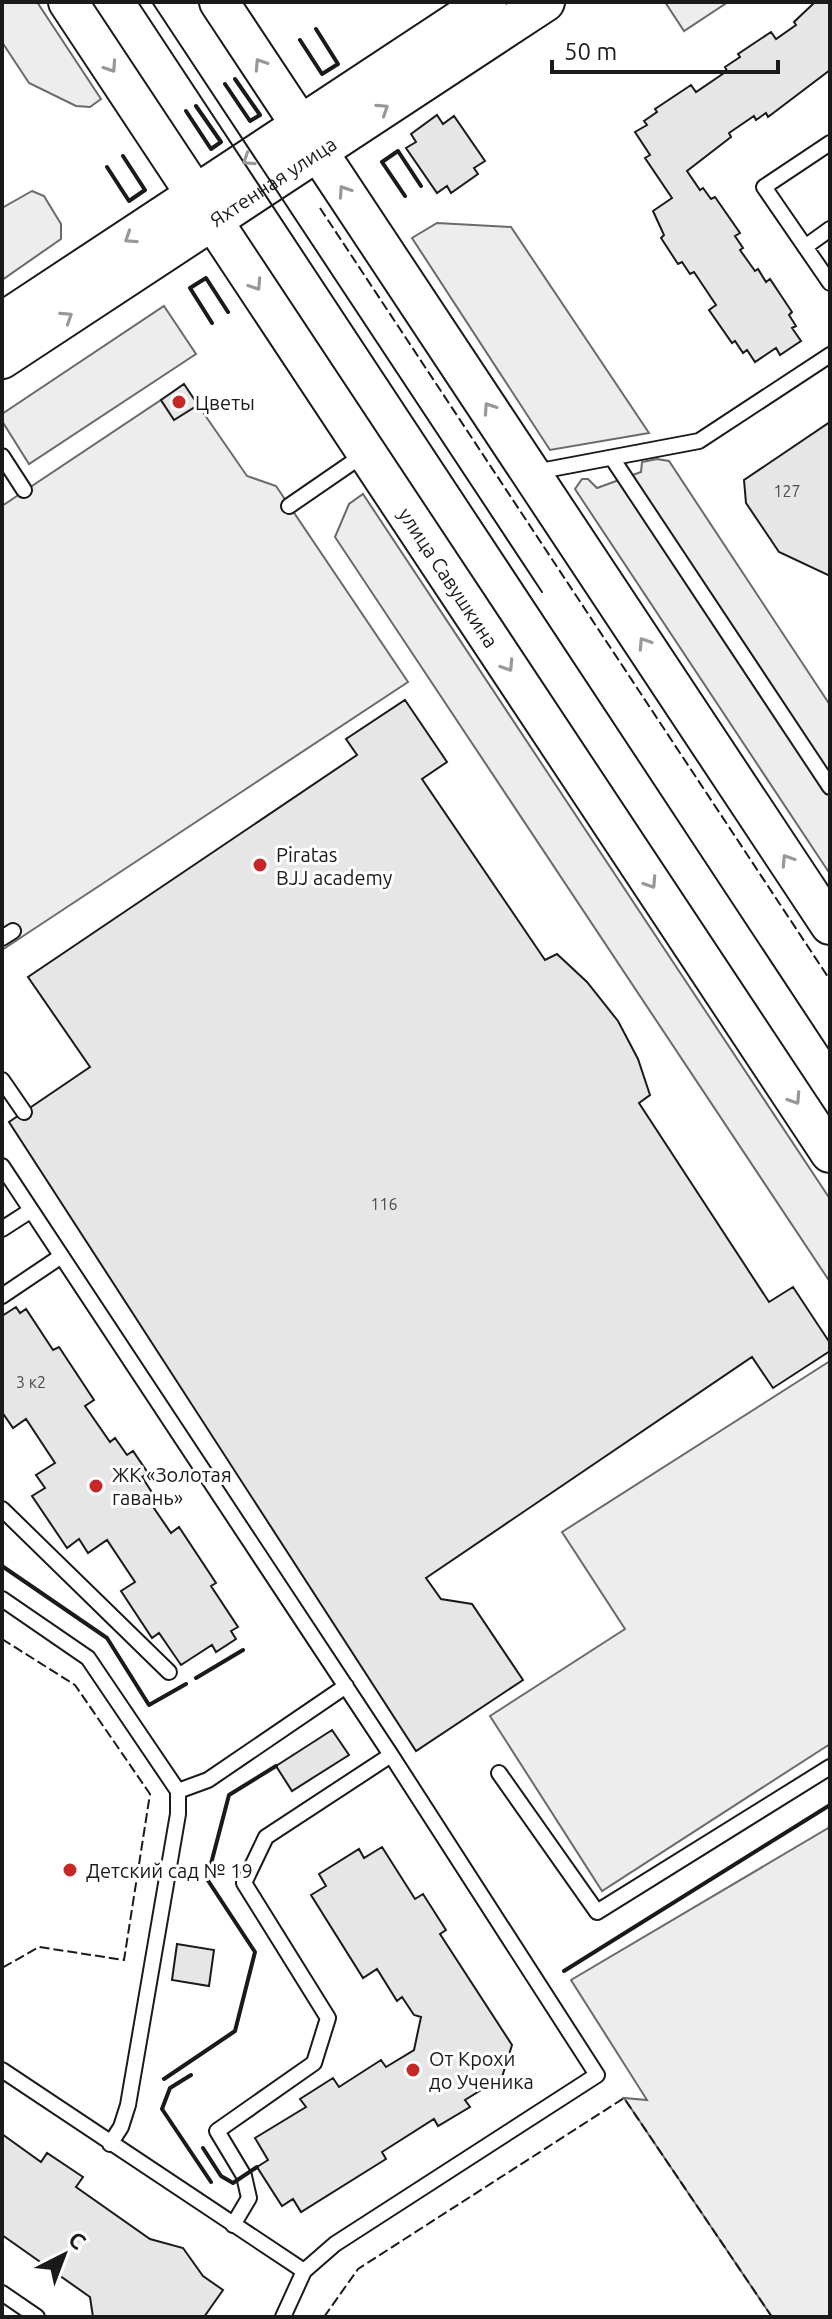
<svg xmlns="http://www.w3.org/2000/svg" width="832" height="2319" font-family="Ubuntu,sans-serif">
  <rect width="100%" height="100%" fill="#fff"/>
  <!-- built -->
  <path fill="#ededed" stroke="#6a6a6a" stroke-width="2" d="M2,2H37L101,99L90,107L76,106L29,83L2,42Z
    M665,2H728L684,31Z
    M32,191L44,196L61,224V239L2,280V208Z
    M437,223L511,227L649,433L550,450L412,238Z
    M164,306L196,354L29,464L2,421V414Z
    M161,400L174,420L198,405L247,476L276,486L408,682L2,950V506Z
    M657,459L669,461L830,705V874L575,489L582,479H588L597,488L641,472L642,462Z
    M363,494L830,1199V1282L335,537L349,504Z
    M830,1361V1744L602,1891L490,1716L625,1629L562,1532Z
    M830,1827V2317H772L624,2098L647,2100L571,1980Z"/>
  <!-- building -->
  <path fill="#e6e6e6" stroke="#1a1a1a" stroke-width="2" d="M815,2H830V70L768,117L766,113L756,120L754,116L729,133L731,137L687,171L700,190L703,188L711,199L715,197L740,233L735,236L743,248L740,250L755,271L758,269L766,282L770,279L792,312L789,315L796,326L792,328L801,341L780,355L776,348L755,362L747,350L743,353L735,341L732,343L709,310L716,305L694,272L690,274L682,262L678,264L661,238L664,235L653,211L672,198L645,158L650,155L635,132L647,125L644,121L657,112L655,109L691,85L696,92L727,71L725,67L740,57L738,54L771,32L776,39L796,25L794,22Z
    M437,115L443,124L454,116L485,161L474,168L478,174L451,193L447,186L437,193L406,148L416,142L411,134Z
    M184,384L198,405L174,420L161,400Z
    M830,422V576L779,552L746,503L744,480Z
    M405,700L447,762L422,779L545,960L557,954L587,982L618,1021L638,1059L650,1095L639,1103L769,1302L793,1287L830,1343V1351L773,1388L752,1357L426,1578L441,1599L472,1604L523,1680L416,1751L9,1122L90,1067L28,977L357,755L346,739Z
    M16,1307L20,1313L26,1309L53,1350L59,1347L94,1400L85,1406L110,1442L115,1438L127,1455L133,1451L148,1473L142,1477L153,1494L147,1498L171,1533L179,1527L216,1583L211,1586L238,1627L231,1631L236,1639L216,1652L212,1645L181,1665L159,1633L152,1638L121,1591L135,1582L107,1540L88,1553L79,1539L67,1548L32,1496L45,1488L36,1475L55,1463L26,1419L13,1428L2,1412V1316Z
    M332,1730L349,1755L292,1791L276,1766Z
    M382,1847L415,1899L423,1894L446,1930L440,1934L512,2045L502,2077L465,2100L470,2107L438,2126L434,2119L382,2152L386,2159L301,2212L293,2199L282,2206L257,2167L268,2160L255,2138L306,2107L300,2099L333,2078L339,2087L381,2060L386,2067L414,2050L421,2017L414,2015L402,1997L397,2001L377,1969L363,1978L311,1895L326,1886L319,1874L359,1849L364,1858Z
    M177,1944L214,1950L209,1986L172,1980Z
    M2,2134L41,2162L47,2153L83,2177L76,2187L150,2239L183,2248L203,2276L223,2290L204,2317H93L90,2297L2,2235Z"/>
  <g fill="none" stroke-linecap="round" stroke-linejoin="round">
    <defs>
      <path id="lane" d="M830,143L764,187L830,283
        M805,247L830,229
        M2,456L24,490
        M612,458L830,787
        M535,472L699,441L830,355
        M289,506L366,453
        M2,938L13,931
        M2,1080L24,1112
        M2,1166L391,1755L597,2075L335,2244L304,2271L283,2317
        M2,1229L30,1211
        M2,1296L60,1257
        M2,1509L169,1672
        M2,1599L88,1658L178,1791L208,1780L346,1686
        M499,1773L597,1912L830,1767
        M2,2070L304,2271
        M110,2144L121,2127L128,2105L178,1814V1791
        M233,2225L249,2198L244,2176L217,2131L314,2063L328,2018L244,1883L266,1837L391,1755
        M2,2293L37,2317"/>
      <g id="secondary">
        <path id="s1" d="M68,2L830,1153"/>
        <path d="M219,2L830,925"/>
        <path d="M2,322L487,2"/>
        <path id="s2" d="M2,359L545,2"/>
      </g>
    </defs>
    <!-- lane casing -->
    <use href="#lane" stroke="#1a1a1a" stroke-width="18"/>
    <!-- secondary casing -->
    <use href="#secondary" stroke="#1a1a1a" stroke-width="42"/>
    <!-- lane -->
    <use href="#lane" stroke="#fff" stroke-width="14"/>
    <!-- secondary -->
    <use href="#secondary" stroke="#fff" stroke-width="38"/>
    <!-- tram -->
    <path stroke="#1a1a1a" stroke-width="2" d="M138,2L830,1051
      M152,2L542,592"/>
    <!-- fence -->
    <path stroke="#1a1a1a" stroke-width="2" stroke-dasharray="10 4" stroke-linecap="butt" d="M320,208L830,980
      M2,1639L75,1685L150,1794L124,1960L39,1947L2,1968
      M324,2317L358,2269L624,2098L772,2317"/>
    <!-- wall -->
    <path stroke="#1a1a1a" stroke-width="4" d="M300,40L322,74L338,64L316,29
      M225,84L250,121L260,115L235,79
      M186,111L211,149L221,142L196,106
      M107,167L129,201L145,190L123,156
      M405,196L382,162L398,151L421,186
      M212,323L190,288L206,278L228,312
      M2,1566L107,1638L149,1705L186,1684
      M196,1678L243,1650
      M564,1971L830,1805
      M191,2075L170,2088L162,2109L211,2182
      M164,2079L235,2031L255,1952L207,1879L229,1795L276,1766
      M203,2148L221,2176L233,2183L257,2167"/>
  </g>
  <!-- one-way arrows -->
  <defs><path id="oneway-chevron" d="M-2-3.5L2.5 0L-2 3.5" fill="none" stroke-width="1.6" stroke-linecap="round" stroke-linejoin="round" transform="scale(2)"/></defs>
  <g stroke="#989898">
    <use href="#oneway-chevron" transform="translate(260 64) rotate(-123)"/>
    <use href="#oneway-chevron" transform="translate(111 67) rotate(56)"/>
    <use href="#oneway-chevron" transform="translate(383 109) rotate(-33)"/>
    <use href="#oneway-chevron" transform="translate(248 160) rotate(147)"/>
    <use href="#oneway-chevron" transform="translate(344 191) rotate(-124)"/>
    <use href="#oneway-chevron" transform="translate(130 238) rotate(147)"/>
    <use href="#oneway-chevron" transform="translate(256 285) rotate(57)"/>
    <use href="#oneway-chevron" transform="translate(67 317) rotate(-33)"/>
    <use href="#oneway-chevron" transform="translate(489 408) rotate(-124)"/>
    <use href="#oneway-chevron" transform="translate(644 643) rotate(-123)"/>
    <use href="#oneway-chevron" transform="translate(508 666) rotate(57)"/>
    <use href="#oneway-chevron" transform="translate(787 860) rotate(-123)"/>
    <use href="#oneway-chevron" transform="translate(651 883) rotate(57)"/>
    <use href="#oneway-chevron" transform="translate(795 1099) rotate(57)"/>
  </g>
  <!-- markers -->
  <g fill="#c62828" stroke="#fff" stroke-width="3">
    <circle cx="179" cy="402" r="8"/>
    <circle cx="260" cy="865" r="8"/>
    <circle cx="96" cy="1486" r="8"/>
    <circle cx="70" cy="1870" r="8"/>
    <circle cx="413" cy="2070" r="8"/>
  </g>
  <g text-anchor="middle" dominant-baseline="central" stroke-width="6" stroke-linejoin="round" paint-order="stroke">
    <!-- number labels -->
    <g font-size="16" fill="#4d4d4d">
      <text x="787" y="491">127</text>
      <text x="384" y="1204">116</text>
      <text x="31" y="1382">3 к2</text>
    </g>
    <!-- street labels -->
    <g font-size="20" fill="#1a1a1a" stroke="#fff">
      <text stroke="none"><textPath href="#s2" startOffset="324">Яхтенная улица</textPath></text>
      <text stroke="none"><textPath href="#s1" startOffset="690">улица Савушкина</textPath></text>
    </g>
    <!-- poi labels -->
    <g font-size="20" fill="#1a1a1a" stroke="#fff" text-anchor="start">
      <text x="195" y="402">Цветы</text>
      <text x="276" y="854">Piratas<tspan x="276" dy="23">BJJ academy</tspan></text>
      <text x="112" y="1474">ЖК «Золотая<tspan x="112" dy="23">гавань»</tspan></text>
      <text x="86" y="1870">Детский сад № 19</text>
      <text x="429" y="2058">От Крохи<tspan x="429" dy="23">до Ученика</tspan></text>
    </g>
  </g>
  <!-- border -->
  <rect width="832" height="2319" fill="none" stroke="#1a1a1a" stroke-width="8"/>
  <!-- north arrow -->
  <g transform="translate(64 2255) rotate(42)" stroke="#ffffff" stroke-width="6" paint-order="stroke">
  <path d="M0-6L14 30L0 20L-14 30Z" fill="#1a1a1a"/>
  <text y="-12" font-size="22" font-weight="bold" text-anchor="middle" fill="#1a1a1a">С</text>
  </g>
  <!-- scale -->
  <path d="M552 60v12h226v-12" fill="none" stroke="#1a1a1a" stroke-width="4"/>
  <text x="564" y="60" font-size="24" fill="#1a1a1a" stroke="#ffffff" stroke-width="6" paint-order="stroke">50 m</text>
</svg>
